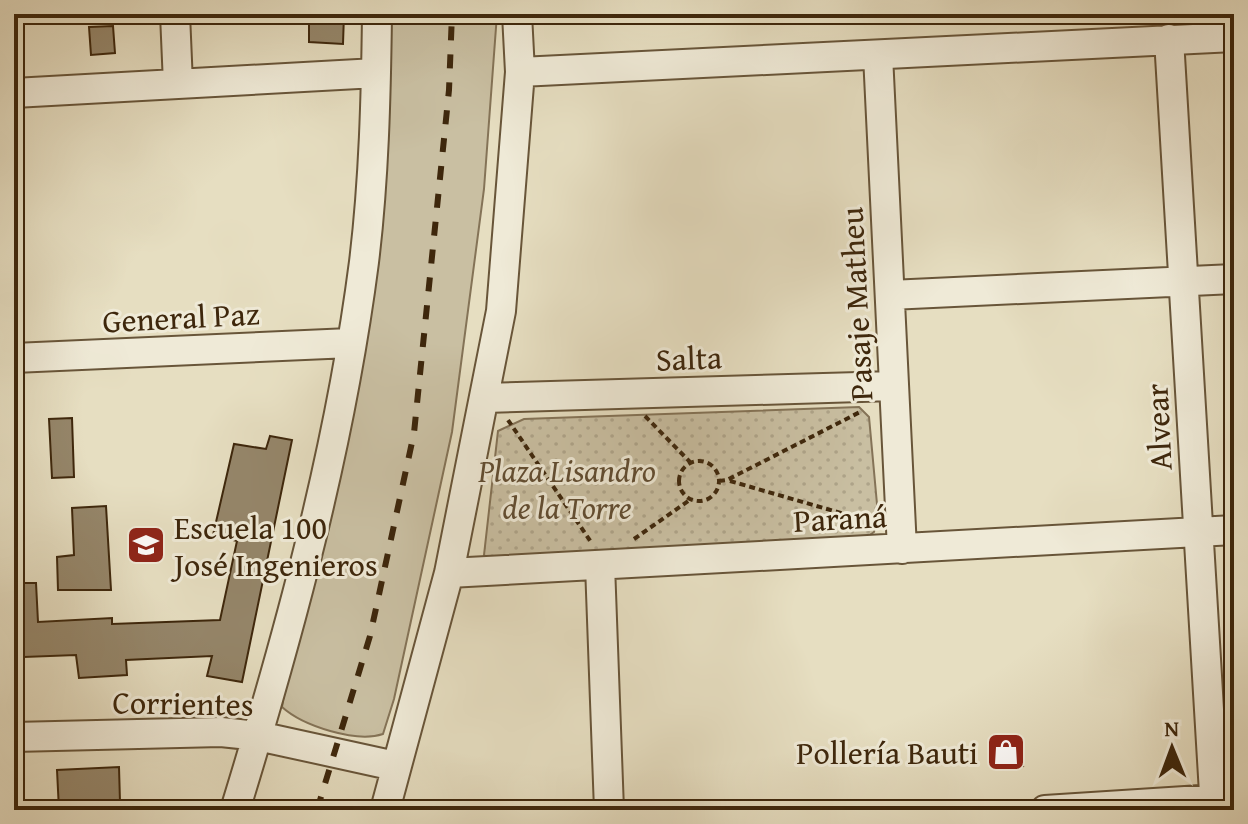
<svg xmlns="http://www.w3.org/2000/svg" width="1248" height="824" font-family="'Gentium Book Plus',serif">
  <defs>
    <pattern id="park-dots" width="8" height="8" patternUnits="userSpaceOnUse" patternTransform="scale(2)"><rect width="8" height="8" fill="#c9bfa2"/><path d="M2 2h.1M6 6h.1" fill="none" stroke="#aea48a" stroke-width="1.8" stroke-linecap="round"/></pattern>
  </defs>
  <rect width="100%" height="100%" fill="#e6dec1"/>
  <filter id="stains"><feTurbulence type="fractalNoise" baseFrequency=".0025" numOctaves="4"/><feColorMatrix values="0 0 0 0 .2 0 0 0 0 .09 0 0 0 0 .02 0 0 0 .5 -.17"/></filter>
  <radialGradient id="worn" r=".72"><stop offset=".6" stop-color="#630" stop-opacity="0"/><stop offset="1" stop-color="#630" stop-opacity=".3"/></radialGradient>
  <!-- grass -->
  <path fill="#c9bfa2" stroke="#847357" stroke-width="2" d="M388,14H497L484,189L452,432L394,699L383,734C356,743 303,726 282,707Z"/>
  <!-- park -->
  <path fill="url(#park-dots)" stroke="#847357" stroke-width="2" d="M859,407L869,417L878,515L874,532L860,542L497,564L484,555L498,431L524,419Z"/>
  <!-- building -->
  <path fill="#95866a" stroke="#3e270c" stroke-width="2" d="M309,14H344L343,44L309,42Z
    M113,26L115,53L91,55L89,27Z
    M72,418L74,477L52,478L49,419Z
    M270,436L292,440L242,682L207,676L212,656L126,660L127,675L79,678L76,655L24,657L21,618H15L14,583H36L38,622L112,618V624L220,620L237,541L213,535L234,444L266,449Z
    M106,506L111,590H58L57,557L74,555L72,508Z
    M1015,735L1023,766L994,769L991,739Z
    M119,767L120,802L103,803L104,809L59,810L57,770Z"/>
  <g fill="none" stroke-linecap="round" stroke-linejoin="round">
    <defs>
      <path id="minor" d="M175,14L178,84
        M1169,39L1215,810
        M878,55L902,549
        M520,72L1234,37
        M14,93L376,73
        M890,295L1234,279
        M14,358L350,343
        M485,398L894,386
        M600,565L609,810
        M449,573L1234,530
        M14,737L221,732L258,736L395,766
        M235,810C290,631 340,448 364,262C374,180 376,96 377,14
        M385,810L449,573L501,311L520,72L517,14
        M1045,810L1232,798"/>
    </defs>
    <!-- minor casing -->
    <use href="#minor" stroke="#685539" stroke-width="32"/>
    <!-- path -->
    <path stroke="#3e270c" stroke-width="4" stroke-dasharray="6 4" stroke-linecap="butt" d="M645,416L691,463
      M508,420L591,542
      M679 481a20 20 0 1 1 40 0a20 20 0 1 1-40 0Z
      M719,481L727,480L860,412
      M730,481L879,524
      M634,539L691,499"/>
    <!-- minor -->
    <use href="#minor" stroke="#efead7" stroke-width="28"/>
    <!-- rail -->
    <path stroke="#3e270c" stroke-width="6" stroke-dasharray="14 14" stroke-linecap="butt" d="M317,810L370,636L414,433L449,90L452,14"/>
  </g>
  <!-- icons -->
  <defs>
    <symbol id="school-square" viewBox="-11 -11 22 22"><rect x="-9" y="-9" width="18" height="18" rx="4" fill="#8f2418" stroke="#efead7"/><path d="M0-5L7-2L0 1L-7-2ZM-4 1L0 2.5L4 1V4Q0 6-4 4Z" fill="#fff"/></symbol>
    <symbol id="shop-square" viewBox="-11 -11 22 22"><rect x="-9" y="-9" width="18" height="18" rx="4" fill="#8f2418" stroke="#efead7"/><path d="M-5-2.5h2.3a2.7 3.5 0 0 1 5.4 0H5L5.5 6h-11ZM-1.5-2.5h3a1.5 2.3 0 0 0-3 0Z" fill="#fff"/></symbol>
  </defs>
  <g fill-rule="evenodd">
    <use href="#school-square" x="124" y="523" width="44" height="44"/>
    <use href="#shop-square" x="984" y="730" width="44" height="44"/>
  </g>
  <g text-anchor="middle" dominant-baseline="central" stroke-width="6" stroke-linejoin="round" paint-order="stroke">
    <!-- street labels -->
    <g font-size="32" fill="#3e270c" stroke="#efead7">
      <text transform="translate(856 304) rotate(-93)">Pasaje Matheu</text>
      <text transform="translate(181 317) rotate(-3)">General Paz</text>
      <text transform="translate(689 358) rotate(-2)">Salta</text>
      <text transform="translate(1158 427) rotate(-93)">Alvear</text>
      <text transform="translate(840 518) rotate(-3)">Paraná</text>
      <text transform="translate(183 703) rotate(1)">Corrientes</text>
    </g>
    <!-- park labels -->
    <g font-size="32" font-style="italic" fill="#614d32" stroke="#efead7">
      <text x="567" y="470">Plaza Lisandro<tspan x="567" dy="37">de la Torre</tspan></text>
    </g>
    <!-- poi labels -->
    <g font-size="32" fill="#3e270c" stroke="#efead7" text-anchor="start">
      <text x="174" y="527">Escuela 100<tspan x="174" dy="37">José Ingenieros</tspan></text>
      <text x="978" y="752" text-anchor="end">Pollería Bauti</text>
    </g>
  </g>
  <!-- margin -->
  <rect width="1248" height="824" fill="none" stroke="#e6dec1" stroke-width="48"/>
  <rect x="16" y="16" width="1216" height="792" fill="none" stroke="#3e270c" stroke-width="4"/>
  <rect x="24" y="24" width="1200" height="776" fill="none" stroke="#3e270c" stroke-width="2"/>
  <!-- north arrow -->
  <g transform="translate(1172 748) rotate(359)" stroke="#efead7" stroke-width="6" paint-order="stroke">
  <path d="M0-6L14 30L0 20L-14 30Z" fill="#3e270c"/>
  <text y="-12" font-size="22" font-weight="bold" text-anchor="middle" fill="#3e270c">N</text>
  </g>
  <rect width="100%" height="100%" filter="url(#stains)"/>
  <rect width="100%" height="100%" fill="url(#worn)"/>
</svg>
